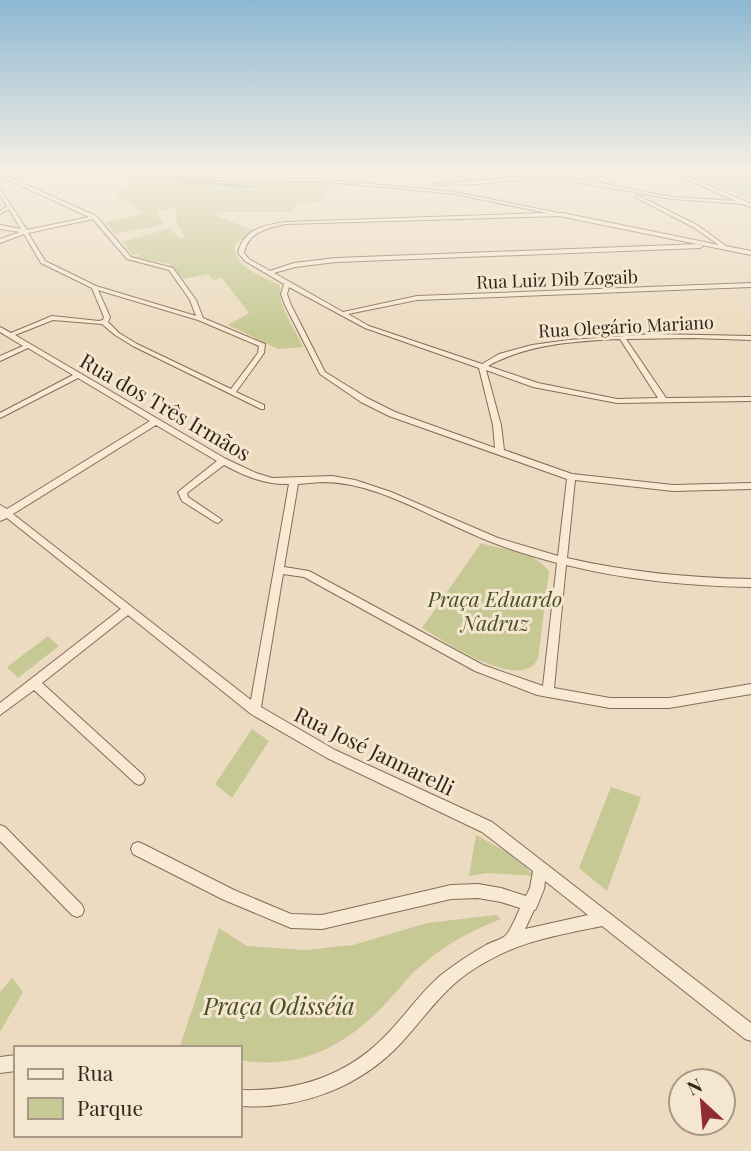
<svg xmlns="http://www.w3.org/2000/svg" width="751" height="1151" font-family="'Playfair Display',serif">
  <rect width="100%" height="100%" fill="#ecdbc0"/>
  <!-- green -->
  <path fill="#c7c995" d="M125,171H170L199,179L312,180L330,184L321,202L298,203L292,212H222L214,215L253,230L235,245C232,267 263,277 280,285C277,305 295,329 303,347L278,349L228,325L249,313L222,278L213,280L208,274L183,279L170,264L135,257L145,252L133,255L122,242L170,228L180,238L184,236L177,224L175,208L157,212L163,225L116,234L105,222L143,214L132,205L116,198L137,178Z
    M751,171V200L684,171Z
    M481,543C503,550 536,551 549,572L538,659C520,693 445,641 422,628Z
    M48,636L59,646L18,678L7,667Z
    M252,729L269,741L232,798L215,784Z
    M611,787L641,797L607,891L579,868Z
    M476,835L510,854L536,876L487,873L469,876Z
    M496,915L501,919C473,930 447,943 423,964C410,974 401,987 390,999C349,1044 302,1071 240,1060V1048L180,1046L219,928L247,946L305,950L353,945L427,923Z
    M12,978L23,992L0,1032V992Z"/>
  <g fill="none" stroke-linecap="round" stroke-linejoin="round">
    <!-- stream -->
    <path stroke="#6a8b81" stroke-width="2" d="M158,171L187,182L253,187"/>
    <defs>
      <path id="minor" d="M172,171H184L218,178L319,179L455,192L559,213H565L567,214L719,245L693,227L635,197L637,195L697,225L726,246L751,251V255L559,216L286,224C267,228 248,232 244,253L249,259L270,271L294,263L336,258L700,244L703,246L700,248L336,262L295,267L274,273L343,312L417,296L751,283V287L417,300L348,314L369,326L482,364L499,354L532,345L569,340L653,334L751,336V340L693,338L626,339L666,398L751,397V401L617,403L533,387L486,370L501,425L504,450L572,474L673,485L751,483V489L673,491L575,480L567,558C628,572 689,578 751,579V587C688,586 627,580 566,565L554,688L610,698H669L751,684V694L669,708H610L537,695L475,671L304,577L283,574L261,707L335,750L492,822L751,1023V1041L745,1039L602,926C550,937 513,942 468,973C441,992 424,1018 402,1042C361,1087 300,1110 240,1106V1090C299,1092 350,1075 390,1031C407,1013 421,992 441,975C455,964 470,954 486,945C491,942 500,940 505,936C510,932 517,915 520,908L501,902L478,898L451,899L322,929L291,928L224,900L133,854L131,849L133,844L138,842L143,844L234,890L291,914L322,915L451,885L478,884L501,888L526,896L530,888L533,871L482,832L327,758L251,714L128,615L42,683L143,775L145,779L143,783L139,785L135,783L34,690L0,715V703L121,609L7,518L0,521V505L7,509L150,421L78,378L0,418V413L73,375L28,348L0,361V356L23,346L0,332V327L11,333L52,316L99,321L103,320L104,317L92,288L41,263L24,234L0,243V239L20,232L0,229V225L21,229L9,209L0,214V211L7,206L0,194V189L27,230L89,217L0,176V173L96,216L131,257L173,268L196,300L203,318L265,344L264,353L236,392L264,405V409H261L133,346L115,335L102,324L53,320L15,335L226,459L256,473L272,478L332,476L355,480L391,492L498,538L558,556L567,479L389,416L361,402L320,374L285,305L281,294L284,284L245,261L238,253C243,229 265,225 286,222L547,213L455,194L319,181L218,180ZM93,219L127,259L169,270L190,300L196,316L96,286L45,261L28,233ZM289,287L365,328L479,368L493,425L495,448L395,412L367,398L325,372L291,305L287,294ZM98,290L198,320L259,346L258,353L231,389L137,344L119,333L108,322L110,317ZM620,339L658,398L617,399L538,383L488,366C527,344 576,341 620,339ZM156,425L217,461L178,492L182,501L215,522L218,523L222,520L188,497L187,493L224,465C245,476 265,485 289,484L251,700L13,514ZM322,482C374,482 423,513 470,533C498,546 527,555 557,563L543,686L483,665L309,571L284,567L298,484ZM545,881L588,915L525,929L534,910L536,909L544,889Z
        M311,171H323L342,176L340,177Z
        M523,171H535L672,197L736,201L669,171H676L751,204V207L743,204L672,199L550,177L477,184L435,185L433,184L542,175Z
        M584,171H590L613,183L609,184Z
        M0,825L5,827L82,905L84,910L82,915L77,917L72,915L0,841Z
        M16,1055V1071L0,1073V1057Z"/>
    </defs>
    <!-- minor casing -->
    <use href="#minor" stroke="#846c59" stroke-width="2"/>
    <!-- minor -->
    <use href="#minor" fill="#f7e9d3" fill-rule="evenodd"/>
  </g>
  <!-- sky -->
  <linearGradient id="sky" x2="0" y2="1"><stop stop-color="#8cb8d3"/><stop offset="0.51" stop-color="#f6efe3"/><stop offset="1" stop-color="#f6efe3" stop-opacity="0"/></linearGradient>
  <rect width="751" height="333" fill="url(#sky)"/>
  <g text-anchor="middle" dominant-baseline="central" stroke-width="6" stroke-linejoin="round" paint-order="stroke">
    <!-- far-street labels -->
    <g font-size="18" fill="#34261d" stroke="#f4e6cf">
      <text transform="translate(557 279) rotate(-2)">Rua Luiz Dib Zogaib</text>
      <text transform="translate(626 326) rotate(-3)">Rua Olegário Mariano</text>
    </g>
    <!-- street labels -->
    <g font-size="21" fill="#34261d" stroke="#f4e6cf">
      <text transform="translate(166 406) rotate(30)">Rua dos Três Irmãos</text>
      <text transform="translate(375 750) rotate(26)">Rua José Jannarelli</text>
    </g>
    <!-- park labels -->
    <g font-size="21" font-style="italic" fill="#485024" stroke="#f4e6cf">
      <text x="495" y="598">Praça Eduardo<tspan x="495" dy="24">Nadruz</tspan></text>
    </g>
    <!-- near-park labels -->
    <g font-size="24" font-style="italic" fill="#485024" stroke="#f4e6cf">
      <text x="279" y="1005">Praça Odisséia</text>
    </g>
  </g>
  <!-- legend -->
  <rect x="14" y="1046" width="228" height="91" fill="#f4e6cf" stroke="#a79988" stroke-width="2"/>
  <rect x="28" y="1069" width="35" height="10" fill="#f7e9d3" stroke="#a79988" stroke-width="2"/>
  <text x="77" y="1081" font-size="21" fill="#34261d">Rua</text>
  <rect x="28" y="1098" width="35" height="21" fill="#c7c995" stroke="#a79988" stroke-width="2"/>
  <text x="77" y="1116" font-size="21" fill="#34261d">Parque</text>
  <!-- north arrow -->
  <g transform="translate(702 1102) rotate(334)"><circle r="33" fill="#f4e6cf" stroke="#a79988" stroke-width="2"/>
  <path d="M0-5L12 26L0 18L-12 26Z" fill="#912b34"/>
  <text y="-10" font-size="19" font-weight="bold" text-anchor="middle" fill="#34261d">N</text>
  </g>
</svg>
